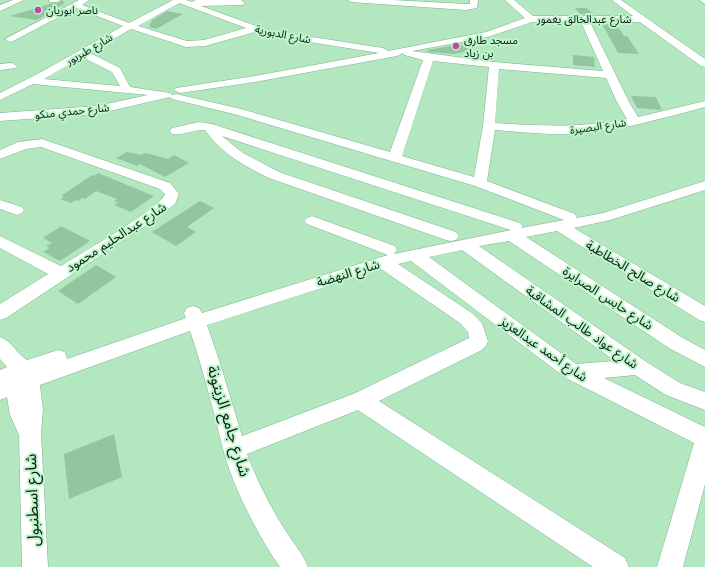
<svg xmlns="http://www.w3.org/2000/svg" width="705" height="567" font-family="Arial,'Noto Sans Arabic',sans-serif">
  <rect width="100%" height="100%" fill="#b2e7c0"/>
  <!-- building -->
  <path fill="#92c6a0" d="M62,0L65,3L37,20L10,16L50,4L58,3Z
    M575,8H587L593,14H580Z
    M167,11L183,14L156,29L149,27L152,20Z
    M602,24L617,25L624,36H627L639,54L618,53Z
    M460,44L471,50L455,54L428,52V50Z
    M573,55L594,57L595,67L573,65Z
    M631,96L656,97L662,110L637,108Z
    M127,152L142,155L144,153L150,154L168,159L174,155L189,163L165,177L140,164L137,166L116,158Z
    M98,173L103,175L154,196L131,212L114,205L118,203L114,201L117,199L96,191L85,199L82,198L78,201L76,200L71,203L60,199L64,197L61,196L92,175L94,176Z
    M200,201L214,208L187,227L196,232L176,246L152,232Z
    M61,226L90,241L60,261L43,252L49,248L46,246L52,243L43,238Z
    M96,265L116,277L78,304L58,291Z
    M114,434L122,477L69,499L64,454Z"/>
  <g fill="none" stroke-linecap="round" stroke-linejoin="round">
    <defs>
      <path id="minor" d="M13,0H24L0,11V5Z
        M49,0H61L57,2H50Z
        M79,0H89L82,5L129,23L173,0H186L192,2L196,0H240L243,1L244,3L243,5L201,6L267,30L383,48L388,51L486,32L525,18L505,0H514L533,16H633L612,0H621L705,59V67L701,66L640,22H590L629,102L638,117L705,101V107C663,118 620,131 577,134C549,135 522,132 495,130L487,181L575,214L577,218L603,213L705,181V190L610,220L574,228L705,306V322L699,320L557,231L526,237L683,338L705,350V367L669,348L509,241L479,246L645,361L680,383L705,392V410L666,395L635,375L604,378L705,427V484L683,567H657L694,443L566,378L411,261L398,264L472,313L482,323L488,341L486,346L480,351L379,401L625,558L629,567H593L358,410L247,454C257,481 270,506 285,530C293,542 302,553 308,567H280C257,534 233,487 223,449C213,409 203,369 190,331L40,385L43,410L41,433L48,567H22L19,435L10,415L7,397L0,400V370L7,367L0,359V337C12,341 17,354 27,360L58,350L65,352L67,359L186,318L184,313L187,308L193,306L199,308L202,313L388,255L307,224L304,221L307,218L312,216L395,246L397,250L394,254L511,230L222,136L243,153L279,172L456,232L459,236L456,240L451,241L446,240L269,178C244,166 221,153 205,130C194,129 182,136 172,134L170,131L172,128L199,122L212,124L520,223L523,226L521,228L564,220L475,186L234,114L172,99L170,97L172,95L176,94L241,109L390,152L423,60L404,55L403,53L397,56L255,82L180,93L174,90L176,88L255,76L379,53L265,35L255,32L205,46L186,47L131,29L90,53L120,68L130,87L170,93L172,95L170,97L97,114L0,121V113L97,106L148,95L33,84L0,100V93L43,71L123,26L76,8L13,41L10,42L5,39ZM179,3L246,28L204,40L187,41L138,26ZM532,22H581L603,71L494,62L412,51L488,37ZM82,57L112,72L120,86L44,79ZM433,61L489,67L483,126L474,177L402,156ZM499,69L606,78L617,102L627,119C582,128 541,126 495,123ZM462,250L615,361L576,364L429,257ZM381,269L460,323L468,332L469,338L353,394L242,436L220,363L207,325Z
        M347,0H392L466,4H470V0H478L477,8L466,10L351,2Z
        M699,0H705V4Z
        M12,63L17,66L16,68L0,70V64Z
        M42,139L170,183L179,194L175,204L157,218L6,318L0,320V304L48,274L0,248V236L61,266C78,255 161,208 165,194L160,189L41,147L26,149L0,159V150L18,142Z
        M0,200L22,207L24,210L22,213L17,215L0,209Z"/>
    </defs>
    <!-- minor casing -->
    <use href="#minor" stroke="#7fb38e" stroke-width="1"/>
    <!-- minor -->
    <use href="#minor" fill="#fff" fill-rule="evenodd"/>
  </g>
  <!-- markers -->
  <g fill="#b74aaa" stroke="#bff5cd" stroke-width="1.5">
    <circle cx="38" cy="10" r="4"/>
    <circle cx="456" cy="46" r="4"/>
  </g>
  <g text-anchor="middle" dominant-baseline="central" stroke-width="4" stroke-linejoin="round" paint-order="stroke">
    <!-- far-poi labels -->
    <g font-size="11" fill="#091e10" stroke="#bff5cd" text-anchor="start">
      <text x="46" y="10">ناصر ابوريان</text>
      <text x="464" y="40">مسجد طارق<tspan x="464" dy="13">بن زياد</tspan></text>
    </g>
    <!-- far-street labels -->
    <g font-size="11" fill="#091e10" stroke="#bff5cd">
      <text x="584" y="19">شارع عبدالخالق يغمور</text>
      <text transform="translate(283 34) rotate(11)">شارع الدبورية</text>
      <text transform="translate(89 49) rotate(-30)">شارع طبربور</text>
      <text transform="translate(72 111) rotate(-6)">شارع حمدي منكو</text>
      <text transform="translate(598 126) rotate(-8)">شارع البصيرة</text>
    </g>
    <!-- street labels -->
    <g font-size="13" fill="#091e10" stroke="#bff5cd">
      <text transform="translate(116 237) rotate(-33)">شارع عبدالحليم محمود</text>
      <text transform="translate(633 271) rotate(31)">شارع صالح الخطاطبة</text>
      <text transform="translate(348 273) rotate(-17)">شارع النهضة</text>
      <text transform="translate(608 298) rotate(33)">شارع حابس الصرايرة</text>
      <text transform="translate(582 327) rotate(35)">شارع عواد طالب المشاقبة</text>
      <text transform="translate(544 349) rotate(35)">شارع أحمد عبدالعزيز</text>
    </g>
    <!-- near-street labels -->
    <g font-size="16" fill="#091e10" stroke="#bff5cd">
      <text transform="translate(229 421) rotate(73)">شارع جامع الزيتونة</text>
      <text transform="translate(32 500) rotate(-92)">شارع اسطنبول</text>
    </g>
  </g>
</svg>
